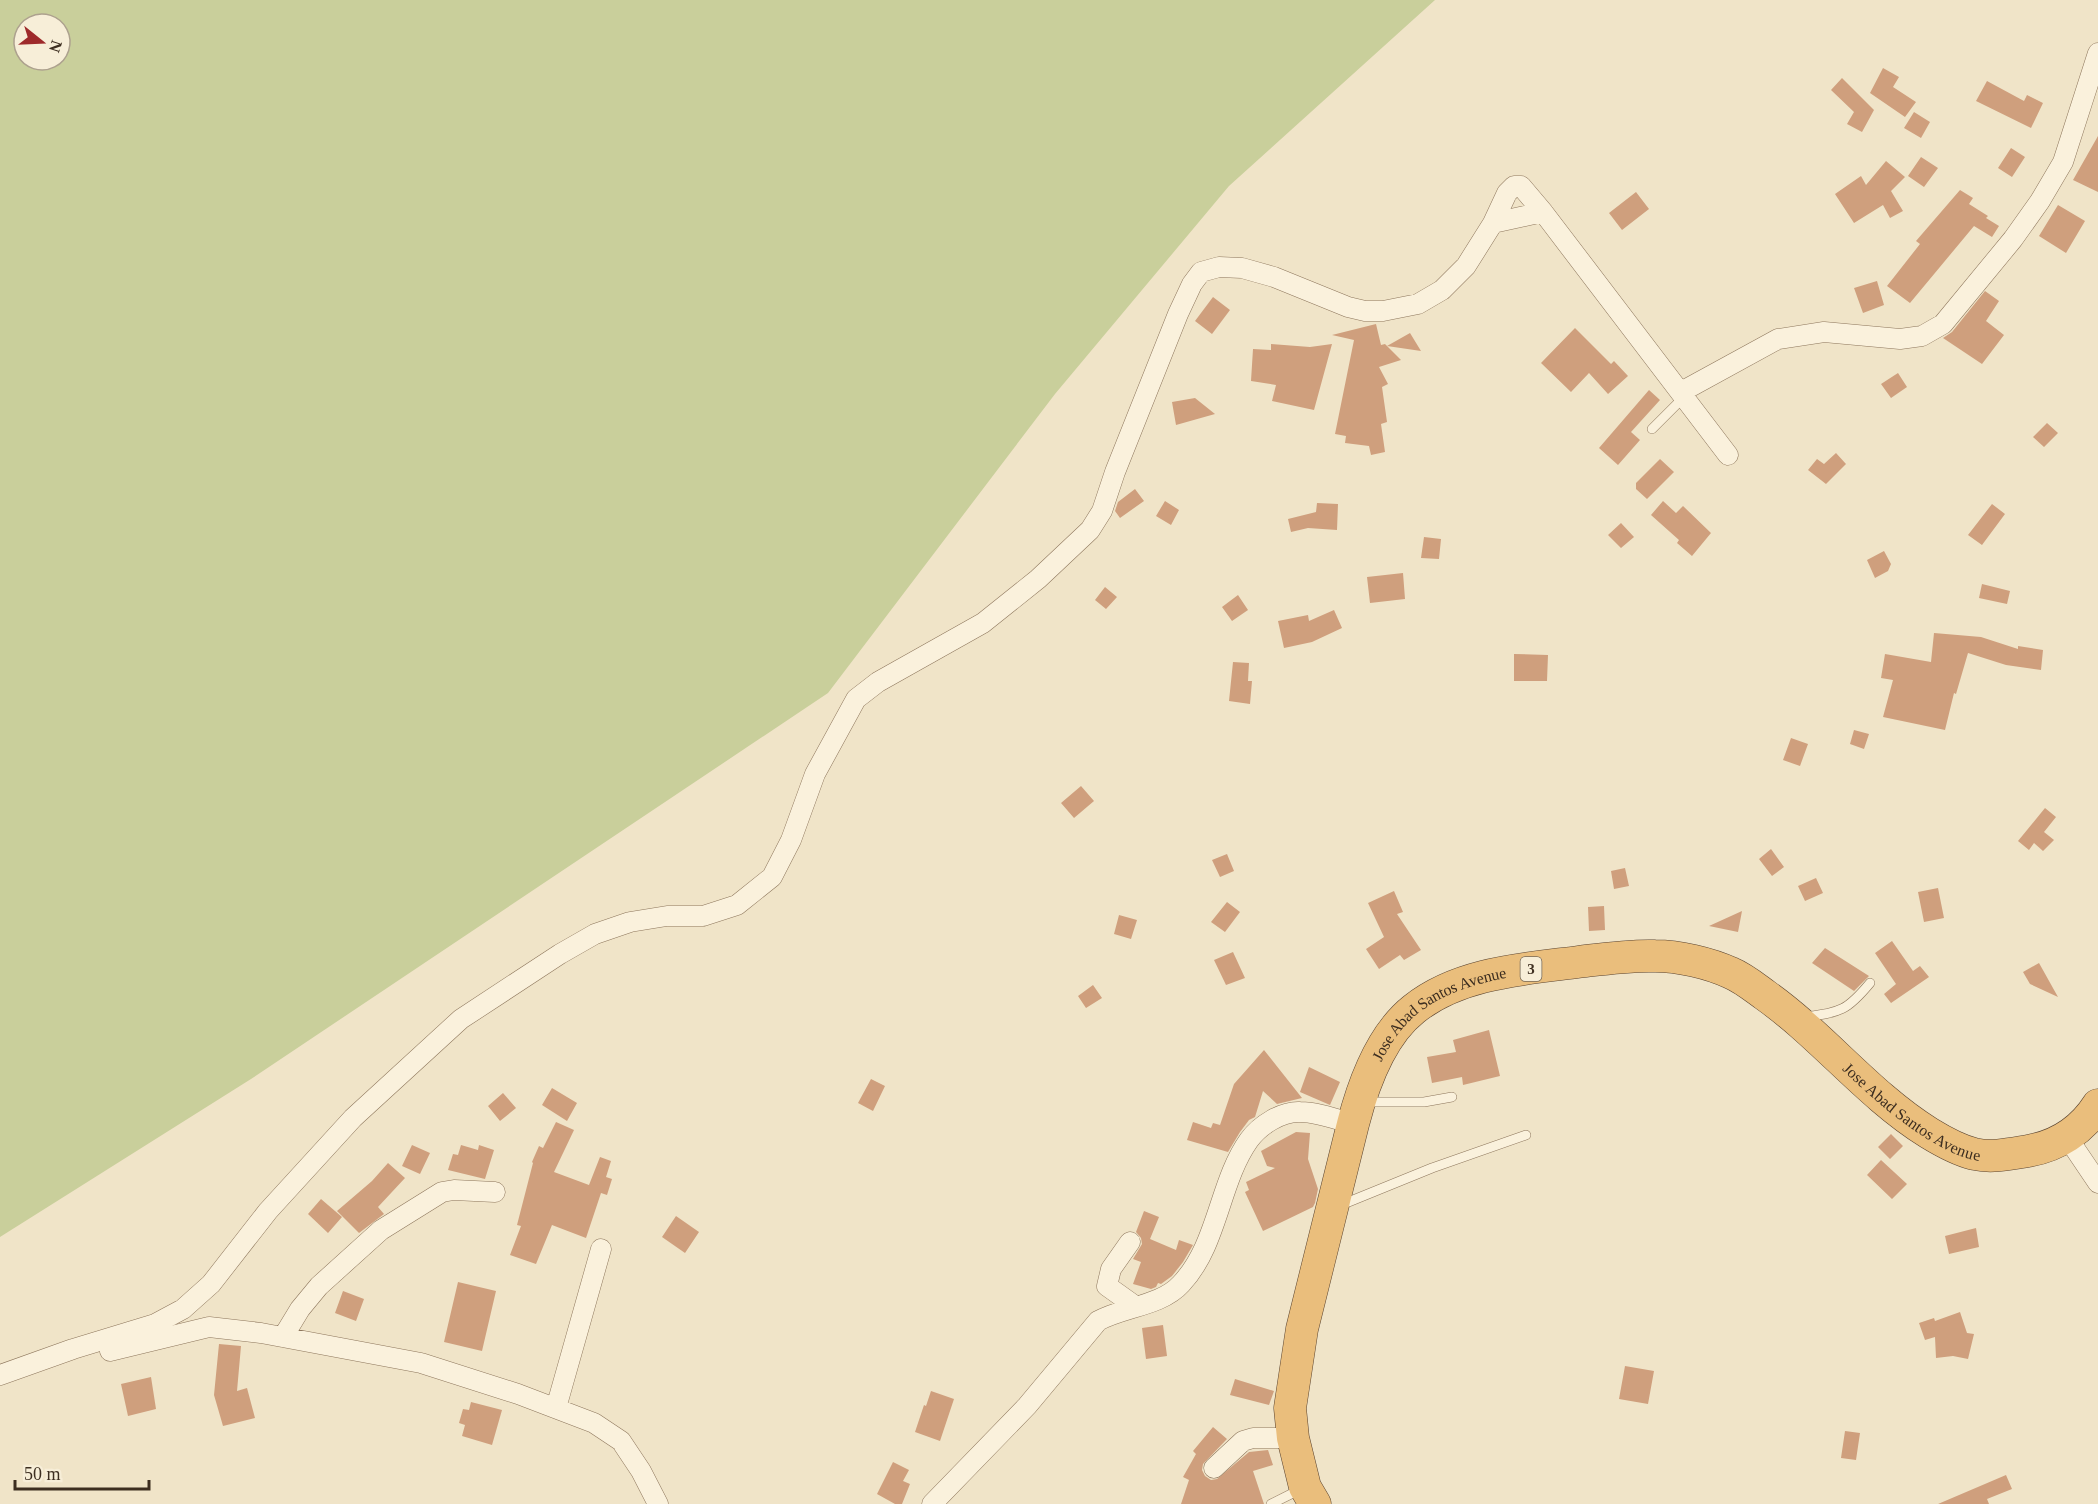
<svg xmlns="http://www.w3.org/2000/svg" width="2098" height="1504" font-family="Georgia,serif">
  <rect width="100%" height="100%" fill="#f0e4c8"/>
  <!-- green -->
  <path fill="#c9cf9b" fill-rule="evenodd" d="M0,0H1435L1229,186L1055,394L828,693L251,1079L0,1237ZM24,24H60V60H24Z"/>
  <!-- building -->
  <path fill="#cf9f7d" d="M1883,68L1899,77L1893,87L1916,102L1905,117L1870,93Z
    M1842,78L1874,110L1862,132L1847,124L1854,112L1831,90Z
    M1987,81L2024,101L2027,95L2043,103L2031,128L1976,101Z
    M1914,112L1930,122L1921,138L1904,128Z
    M2098,136V192L2073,180Z
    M2011,148L2025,157L2012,177L1998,168Z
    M1921,157L1938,168L1924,187L1908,176Z
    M1886,161L1905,177L1891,191L1903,211L1890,218L1883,205L1854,223L1835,194L1861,176L1866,185Z
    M1960,190L1973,198L1969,204L1988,216L1986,218L1999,226L1992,237L1974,226L1910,303L1887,286L1920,244L1916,241Z
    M1636,192L1649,209L1622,230L1609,213Z
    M2058,205L2085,221L2066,253L2039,236Z
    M1877,281L1884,305L1863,313L1854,288Z
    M1985,291L1999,301L1986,321L2004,335L1982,364L1943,338L1952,332Z
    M1213,297L1230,310L1212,334L1195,321Z
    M1376,324L1381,345L1385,344L1401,360L1379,367L1388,384L1382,387L1387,422L1381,424L1385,452L1371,455L1369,446L1345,443L1346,436L1335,434L1354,340L1332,335Z
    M1575,328L1611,364L1614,361L1628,376L1608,394L1589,373L1571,392L1541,363Z
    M1410,333L1421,351L1387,346Z
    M1271,344L1310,347L1332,344L1314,410L1272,401L1276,385L1251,381L1253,349L1271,350Z
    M1898,373L1907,387L1891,398L1881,384Z
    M1649,390L1660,400L1631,432L1640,440L1618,465L1599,448Z
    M1195,398L1215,414L1176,425L1172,402Z
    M2047,423L2058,433L2044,447L2033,437Z
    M1836,453L1846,464L1826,484L1808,470L1817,459L1824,464Z
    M1660,459L1674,472L1647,499L1636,489V483Z
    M1135,489L1144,501L1120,518L1115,511L1118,502Z
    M1165,501L1179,510L1171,525L1156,516Z
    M1663,501L1676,513L1683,506L1711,533L1692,556L1677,543L1679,540L1651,515Z
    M1317,503L1338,504L1337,530L1308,528L1291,532L1288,519L1316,512Z
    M1992,504L2005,514L1982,545L1968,535Z
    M1621,523L1634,537L1621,548L1608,535Z
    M1424,537L1441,539L1439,559L1421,558Z
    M1884,551L1891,564L1888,571L1875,578L1867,560Z
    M1403,573L1405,599L1370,603L1367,577Z
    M1982,584L2010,591L2007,604L1979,598Z
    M1105,587L1117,597L1106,609L1095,600Z
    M1238,595L1248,610L1232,621L1222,607Z
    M1334,610L1342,628L1312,642L1284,648L1278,621L1308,615L1309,621Z
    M1934,633L1981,637L2018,649V646L2043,650L2041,670L2006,665L1968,653L1956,694L1954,693L1945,730L1883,717L1893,680L1881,678L1885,654L1931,662Z
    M1514,654L1548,655L1547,681H1514Z
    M1233,662L1249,663L1248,681H1252L1250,704L1229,701Z
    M1854,730L1869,734L1864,749L1850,744Z
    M1791,738L1808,744L1800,766L1783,760Z
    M1081,786L1094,801L1074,818L1061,803Z
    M2045,808L2056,817L2044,832L2054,840L2043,851L2034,843L2029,850L2018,841Z
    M1771,849L1784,867L1772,876L1759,859Z
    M1227,854L1234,871L1220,877L1212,860Z
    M1625,868L1629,886L1614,889L1611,871Z
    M1816,878L1823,893L1805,901L1798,886Z
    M1938,888L1944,918L1924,922L1918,892Z
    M1394,891L1403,912L1397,914L1421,950L1404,960L1400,955L1379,969L1366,949L1384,937L1368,903Z
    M1227,902L1240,912L1225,932L1211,922Z
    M1604,906L1605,930L1589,931L1588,907Z
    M1742,911L1738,932L1709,926Z
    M1119,915L1137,920L1131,939L1114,934Z
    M1892,941L1913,971L1920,966L1929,977L1891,1003L1884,994L1896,984L1875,953Z
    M1825,948L1869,976L1854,991L1812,963Z
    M1233,952L1245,978L1226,985L1214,960Z
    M2039,963L2058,997L2030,984L2023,972Z
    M1093,985L1102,998L1086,1008L1078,996Z
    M1489,1030L1500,1076L1463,1085L1462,1077L1432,1083L1427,1057L1456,1052L1453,1040Z
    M1264,1050L1302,1098L1277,1104L1263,1091L1255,1117L1249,1120L1240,1132L1228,1152L1187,1140L1193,1122L1211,1128L1213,1123L1220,1125L1234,1084Z
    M1309,1067L1340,1082L1330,1105L1300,1092Z
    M871,1079L885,1086L873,1111L858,1103Z
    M552,1088L577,1103L567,1121L542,1105Z
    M503,1093L516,1108L500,1121L488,1106Z
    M556,1122L574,1130L554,1172L589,1185L600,1157L611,1161L606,1177L612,1179L607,1195L601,1193L586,1238L552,1225L536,1264L510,1255L521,1226L517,1225L533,1163L532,1162L539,1146L543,1148Z
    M1296,1132L1310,1133L1308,1159L1318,1189L1315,1203L1313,1207L1263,1231L1245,1192L1249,1190L1246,1182L1275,1168L1267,1166L1261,1151Z
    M1891,1134L1903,1146L1890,1159L1878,1147Z
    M412,1145L430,1153L420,1174L402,1166Z
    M461,1145L478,1150L479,1145L494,1150L485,1179L448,1170L453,1154L458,1155Z
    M1881,1160L1907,1184L1892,1199L1867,1175Z
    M388,1163L405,1178L378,1207L384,1214L359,1233L337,1211L372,1181Z
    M321,1199L342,1217L328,1233L308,1214Z
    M1144,1211L1159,1217L1150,1239L1176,1250L1179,1240L1193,1245L1183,1262L1172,1276L1161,1284L1158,1283L1156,1287L1151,1289L1133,1284L1141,1262L1133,1259L1142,1244L1141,1238L1136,1232Z
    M676,1216L699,1232L685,1253L662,1237Z
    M1976,1228L1979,1247L1949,1254L1945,1236Z
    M458,1282L496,1291L482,1351L444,1342Z
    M343,1291L364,1299L356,1321L335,1313Z
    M1960,1312L1967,1333L1974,1334L1968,1359L1953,1356L1936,1358L1935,1337L1925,1340L1919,1323L1934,1318L1935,1321Z
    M1163,1325L1167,1356L1146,1359L1142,1328Z
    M219,1344L241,1346L237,1391L247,1388L255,1418L223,1426L214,1395Z
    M1625,1366L1654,1371L1648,1404L1619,1399Z
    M151,1377L156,1409L128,1416L121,1384Z
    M1235,1379L1274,1391L1269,1405L1230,1395Z
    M931,1391L954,1399L940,1441L915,1432L924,1405L926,1406Z
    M471,1402L502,1410L492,1445L462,1436L465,1425L459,1423L463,1409L469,1410Z
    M1213,1427L1227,1439L1203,1464L1202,1470L1205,1476L1211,1480L1217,1479L1249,1452L1268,1450L1273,1465L1253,1471L1264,1504H1181L1189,1480L1183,1477L1196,1454L1193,1451Z
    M1845,1431L1860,1433L1856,1460L1841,1458Z
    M893,1462L909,1470L903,1481L910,1484L902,1504H895L877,1494Z
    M2006,1475L2012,1489L1987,1499L1989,1504H1938Z"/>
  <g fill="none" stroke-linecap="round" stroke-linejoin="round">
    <defs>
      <path id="service" d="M1652,429L1684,397
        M1804,1017C1840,1012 1846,1012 1870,983
        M1364,1102H1424L1452,1097
        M1341,1205L1432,1168L1526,1135
        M1271,1504L1301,1489"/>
      <path id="minor" d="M1493,223L1543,212
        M1681,392L1778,339L1824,332L1900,339L1922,336L1943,324L2013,239L2040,201L2063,162L2098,53
        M2067,1137L2098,1183
        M1130,1242L1111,1269L1107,1286L1135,1306
        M283,1337L300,1309L319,1286L381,1230L442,1192L454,1190L495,1192
        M110,1351L209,1327L261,1333L421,1363L518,1394L594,1423L621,1441L641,1471L658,1504
        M0,1375L73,1349L155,1324L183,1309L211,1284L268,1211L353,1118L461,1019L560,954L595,934L630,922L667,916H703L737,905L772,877L791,840L815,774L856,699L878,682L983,623L1038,579L1090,530L1102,511L1115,472L1178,314L1192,284L1201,272L1219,267L1242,268L1274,277L1348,307L1365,311H1383L1418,304L1442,290L1466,266L1493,223L1507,193L1514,186H1521L1543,212L1728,455
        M556,1408L601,1249
        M1214,1468L1243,1441L1253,1438H1293
        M932,1504L1027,1406L1098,1321C1123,1307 1161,1306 1181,1284C1218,1245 1219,1182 1249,1140C1260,1125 1282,1111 1300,1112C1317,1112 1336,1119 1353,1124"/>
      <g id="trunk">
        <path id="s1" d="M1315,1504L1305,1487L1293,1438L1290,1408L1302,1329L1353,1124C1363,1085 1381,1035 1414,1009C1459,973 1523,969 1578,962C1603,959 1630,955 1655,956C1679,956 1709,963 1731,973C1743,978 1754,987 1765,995C1823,1036 1868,1095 1929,1133C1942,1141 1958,1150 1974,1154C1992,1158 2010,1154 2028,1151C2057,1146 2082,1130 2098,1105"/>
      </g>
    </defs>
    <!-- service casing -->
    <use href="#service" stroke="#8d765c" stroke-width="10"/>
    <!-- minor casing -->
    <use href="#minor" stroke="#8d765c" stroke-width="21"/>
    <!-- trunk casing -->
    <use href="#trunk" stroke="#5b4430" stroke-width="33"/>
    <!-- service -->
    <use href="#service" stroke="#faf1dc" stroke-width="9"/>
    <!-- minor -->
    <use href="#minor" stroke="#faf1dc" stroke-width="20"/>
    <!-- trunk -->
    <use href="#trunk" stroke="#eabe7c" stroke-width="32"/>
  </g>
  <g text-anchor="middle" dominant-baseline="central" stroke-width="5" stroke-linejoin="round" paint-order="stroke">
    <!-- shield labels -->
    <rect fill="#f7eed8" stroke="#756857" stroke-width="1.5" x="1520.5" y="957" width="21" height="24" rx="4.5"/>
    <g font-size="15" font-weight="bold" fill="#3d2e20">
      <text x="1531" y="969">3</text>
    </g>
    <!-- street labels -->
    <g font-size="16" fill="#3d2e20" stroke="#f7eed8">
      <text stroke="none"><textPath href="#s1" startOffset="542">Jose Abad Santos Avenue</textPath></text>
      <text stroke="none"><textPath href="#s1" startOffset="1082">Jose Abad Santos Avenue</textPath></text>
    </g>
  </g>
  <!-- north arrow -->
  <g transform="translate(42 42) rotate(108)"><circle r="28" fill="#f7eed8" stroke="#ada18e" stroke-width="1.5"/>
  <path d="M0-4.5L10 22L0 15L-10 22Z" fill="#9e2a2b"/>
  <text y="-9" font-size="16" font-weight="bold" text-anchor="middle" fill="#3d2e20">N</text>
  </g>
  <!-- scale -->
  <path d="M15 1480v9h134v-9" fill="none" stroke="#3d2e20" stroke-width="3"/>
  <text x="24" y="1480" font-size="18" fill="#3d2e20" stroke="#f7eed8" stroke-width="4.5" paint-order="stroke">50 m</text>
</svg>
